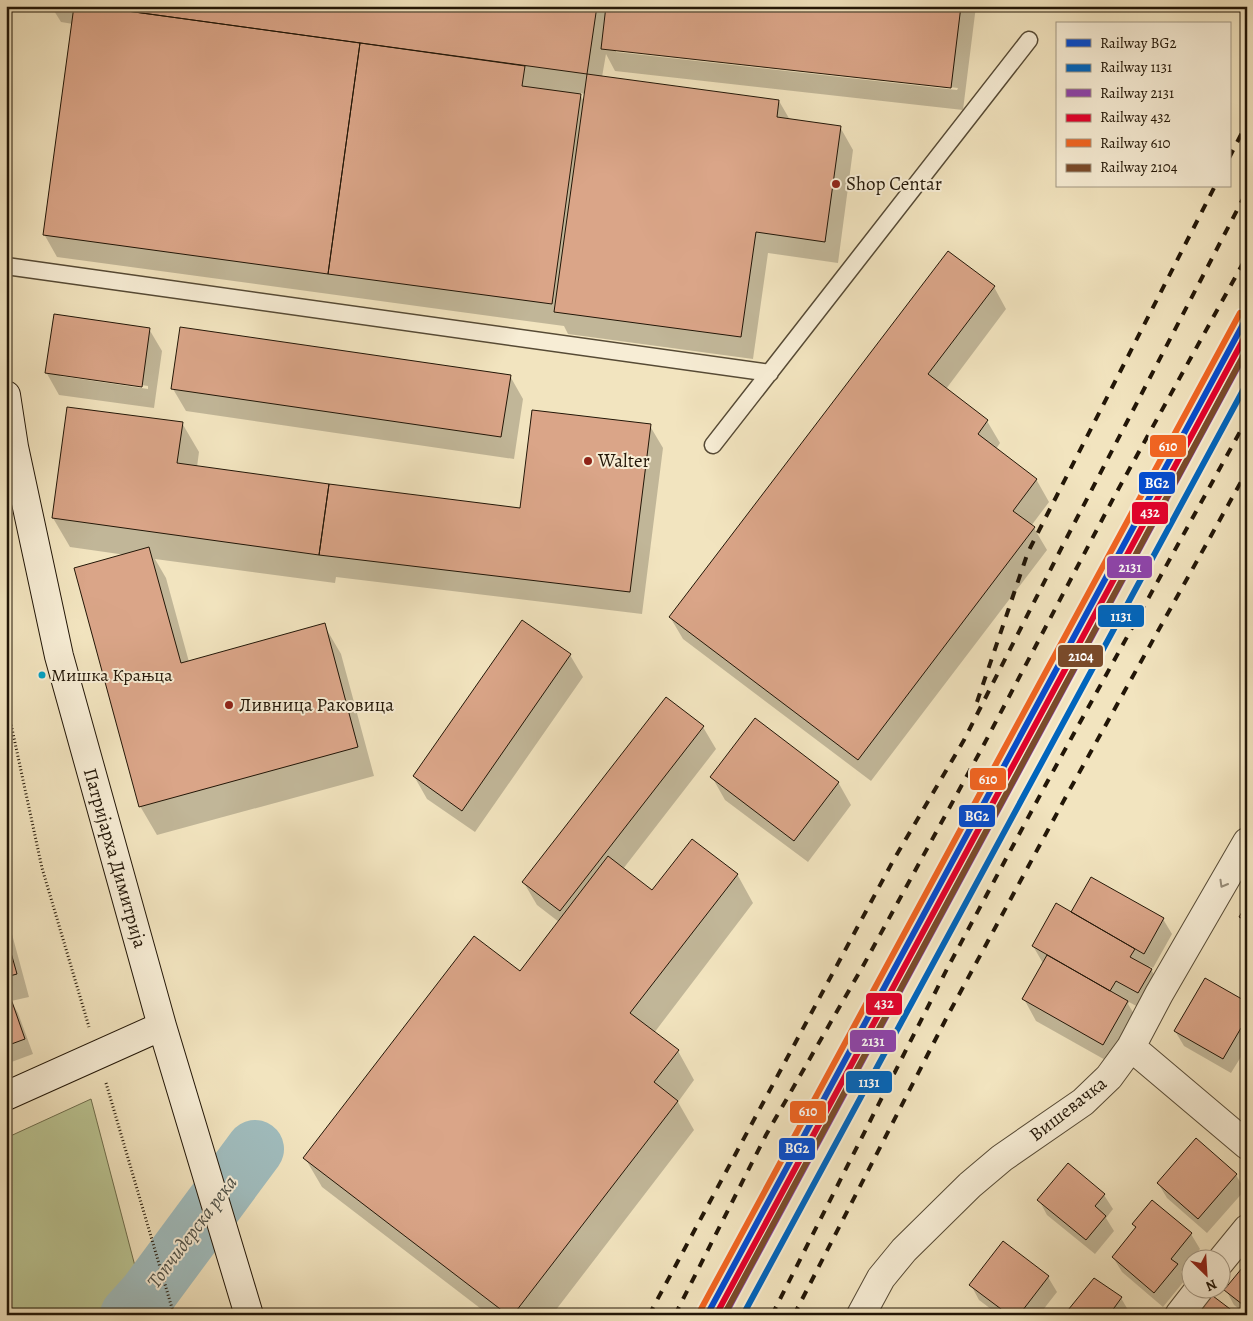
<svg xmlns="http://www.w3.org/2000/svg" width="1253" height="1321" font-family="Alegreya,serif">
  <rect width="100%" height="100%" fill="#f2e4bf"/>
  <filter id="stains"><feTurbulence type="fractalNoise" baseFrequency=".004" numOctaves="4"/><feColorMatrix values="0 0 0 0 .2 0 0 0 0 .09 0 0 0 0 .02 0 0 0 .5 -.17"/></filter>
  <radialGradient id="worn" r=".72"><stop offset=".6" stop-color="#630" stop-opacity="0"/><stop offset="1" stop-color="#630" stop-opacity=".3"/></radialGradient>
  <!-- green -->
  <path fill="#bac492" stroke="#6e6d4c" d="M91,1099L140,1285L113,1315H6V1138Z"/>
  <!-- shadow -->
  <path fill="#0003" fill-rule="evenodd" d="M51,6H976L963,110L615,71L606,54L602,77L779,101L790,120L840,127L853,150L838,263L768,253L753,359L568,334L564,326L57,257L44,234L73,24L61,22ZM616,49L958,88L957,90L616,52ZM579,93L586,94L585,103Z
    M994,287L1006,309L946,389L987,421L1000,443L996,449L1036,479L1049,502L1031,526L1034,528L1047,550L871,781L683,639L670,617Z
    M149,329L162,351L154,408L59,395L46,372ZM60,373L148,386V389L60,376Z
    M510,376L523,399L514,459L186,411L173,389Z
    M68,408L182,423L199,452L197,467L521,510L650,426L663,448L642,614L336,577L335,583L155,559L166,578L189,662L324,625L341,654L374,776L157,835L140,806L126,555L70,547L53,518Z
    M522,622L570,655L583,677L475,832L427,799L414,776Z
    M703,727L716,749L623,869L653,892L737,874L753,903L654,1033L678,1051L694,1080L678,1102L694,1130L552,1315H489L322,1187L305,1158L521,972L559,922L537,905L524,883Z
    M712,777L838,782L851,805L808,862L725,800Z
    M1247,905V928L1240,917Z
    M6,912L29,997L11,1001L18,1013L33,1054L6,1064Z
    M1074,915L1163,919L1172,934L1153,968L1149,966L1164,992L1151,1014L1129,1002L1128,1004L1140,1024L1116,1066L1036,1021L1024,999L1044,965L1033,946Z
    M1247,1004V1047L1231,1073L1184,1046L1175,1031Z
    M1196,1140L1236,1175L1245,1190L1207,1233L1167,1198L1158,1183Z
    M1104,1195L1113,1209L1106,1218L1114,1231L1095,1254L1047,1215L1039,1200Z
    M1134,1225L1191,1234L1200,1249L1181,1272L1185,1280L1163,1307L1122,1272L1113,1257L1136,1229Z
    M1247,1264V1315L1234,1305L1226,1290Z
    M1048,1277L1057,1292L1039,1315H999L979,1300L971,1285Z
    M1121,1298L1131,1315H1066Z"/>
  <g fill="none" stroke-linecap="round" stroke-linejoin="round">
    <!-- river -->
    <path stroke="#a0bcbd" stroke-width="58" d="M129,1315L147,1295L255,1149"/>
  </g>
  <!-- building -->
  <path fill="#daa588" stroke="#221607" d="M74,6H91L360,43L328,274L43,235Z
    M91,6H128L127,11Z
    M128,6H597L587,74L127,11Z
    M606,6H961L951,88L601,49Z
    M360,43L525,66L522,86L581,94L552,304L328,274Z
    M587,74L779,100L777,117L841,126L825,242L756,232L741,337L554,312Z
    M948,251L995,286L928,374L988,420L978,434L1037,479L1013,511L1035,527L858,760L669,617Z
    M54,314L150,328L142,387L45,373Z
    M180,327L511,375L501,437L171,389Z
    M67,407L183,422L177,463L329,484L319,555L52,518Z
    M532,410L651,424L630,592L319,555L329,484L520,508Z
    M149,547L181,663L325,623L358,747L139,807L74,568Z
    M522,620L571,654L462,811L413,776Z
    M666,697L704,726L560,911L522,882Z
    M755,718L839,782L794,841L710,777Z
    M692,839L738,874L630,1013L679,1050L654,1082L678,1101L513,1315H508L303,1158L474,936L520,971L608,856L652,890Z
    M1091,877L1164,918L1144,954L1071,912Z
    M1056,903L1135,949L1130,957L1152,969L1138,993L1116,981L1110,991L1032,946Z
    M1247,903V921L1239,917Z
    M6,935L17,974L6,977Z
    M1047,955L1128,1001L1103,1045L1022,999Z
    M1205,978L1247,1002V1032L1241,1028L1223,1059L1174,1031Z
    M10,996L25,1039L6,1046V998Z
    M1196,1138L1237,1174L1198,1219L1157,1183Z
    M1068,1163L1105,1194L1095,1206L1106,1216L1086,1240L1037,1200Z
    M1152,1200L1192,1233L1171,1259L1178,1264L1154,1293L1112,1257L1136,1227L1132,1224Z
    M1003,1241L1049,1276L1019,1315H1009L969,1285Z
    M1247,1262V1308L1224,1290Z
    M1094,1278L1122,1297L1109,1315H1064Z
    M1209,1293L1238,1315H1194Z"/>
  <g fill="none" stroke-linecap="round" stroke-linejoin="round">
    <defs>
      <path id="service" d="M6,266L770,373
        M713,445L1029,40"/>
      <path id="minor" d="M1131,1047L1247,1145
        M1220,1262L1247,1229
        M861,1315L881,1278L904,1250L970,1185L1002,1158L1083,1102L1109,1077L1131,1047L1159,994L1247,842
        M1179,1315L1200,1288"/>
      <path id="secondary" d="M6,395L14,447L59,656L162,1026L249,1315
        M6,1096L162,1026"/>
    </defs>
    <!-- service casing -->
    <use href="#service" stroke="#564a35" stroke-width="19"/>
    <!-- minor casing -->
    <use href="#minor" stroke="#564a35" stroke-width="30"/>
    <!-- secondary casing -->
    <use href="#secondary" stroke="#221607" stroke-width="30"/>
    <!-- path -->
    <path stroke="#221607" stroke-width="3" stroke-dasharray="1 2.5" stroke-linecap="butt" d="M6,701L42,868L89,1027
      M106,1083L174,1315"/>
    <!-- service -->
    <use href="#service" stroke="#f7edd5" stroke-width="16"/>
    <!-- minor -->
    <use href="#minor" stroke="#f7edd5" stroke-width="28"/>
    <!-- secondary -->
    <use href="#secondary" stroke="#f7edd5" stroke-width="28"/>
    <!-- rail -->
    <path stroke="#221607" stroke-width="4" stroke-dasharray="9 9" stroke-linecap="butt" d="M1229,158L1247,123
      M977,702L1028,552L1215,186
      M649,1315L893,861L964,740L1064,543L1247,191
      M675,1315L766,1135L863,966L981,750L1114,497L1247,256
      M772,1315L948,967L1045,786L1247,419
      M794,1315L948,1015L1069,791L1247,471"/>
    <defs>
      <path id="rail-1" d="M707,1315L1247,317"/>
      <path id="rail-2" d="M743,1315L1247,383"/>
      <path id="rail-3" d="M727,1311L1240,363"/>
      <path id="rail-4" d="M716,1315L1247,333"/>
      <path id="rail-5" d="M700,1311L1240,313"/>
      <path id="rail-6" d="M724,1315L1247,349"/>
    </defs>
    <!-- rail-1 casing -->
    <use href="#rail-1" stroke="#f7edd5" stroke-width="10"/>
    <!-- rail-2 casing -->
    <use href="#rail-2" stroke="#f7edd5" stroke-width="10"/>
    <!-- rail-3 casing -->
    <use href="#rail-3" stroke="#f7edd5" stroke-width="10"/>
    <!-- rail-4 casing -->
    <use href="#rail-4" stroke="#f7edd5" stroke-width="10"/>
    <!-- rail-5 casing -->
    <use href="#rail-5" stroke="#f7edd5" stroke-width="10"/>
    <!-- rail-6 casing -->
    <use href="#rail-6" stroke="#f7edd5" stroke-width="10"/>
    <!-- rail-1 -->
    <use href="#rail-1" stroke="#044cd0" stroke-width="6"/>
    <!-- rail-2 -->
    <use href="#rail-2" stroke="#0065bd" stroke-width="6"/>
    <!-- rail-3 -->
    <use href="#rail-3" stroke="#8e44ad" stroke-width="6"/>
    <!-- rail-4 -->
    <use href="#rail-4" stroke="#e4002b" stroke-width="6"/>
    <!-- rail-5 -->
    <use href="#rail-5" stroke="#f26522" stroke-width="6"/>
    <!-- rail-6 -->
    <use href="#rail-6" stroke="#7a4b2a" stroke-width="6"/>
  </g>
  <!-- one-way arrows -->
  <defs><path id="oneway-chevron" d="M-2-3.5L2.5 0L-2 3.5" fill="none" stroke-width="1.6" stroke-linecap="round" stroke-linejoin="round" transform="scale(1.25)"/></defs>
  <use stroke="#978c78" href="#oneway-chevron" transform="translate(1223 884) rotate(120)"/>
  <!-- markers -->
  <g fill="#8f2418" stroke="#f7edd5" stroke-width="2">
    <circle cx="836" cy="184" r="5"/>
    <circle cx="588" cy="461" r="5"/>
    <circle cx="229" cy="705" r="5"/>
  </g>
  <circle fill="#02a2c4" stroke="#f7edd5" stroke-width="2" cx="42" cy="675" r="4.5"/>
  <g text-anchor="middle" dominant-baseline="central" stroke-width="4" stroke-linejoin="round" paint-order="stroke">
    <!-- bus labels -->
    <g font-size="18" fill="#221607" stroke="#f7edd5" text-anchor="start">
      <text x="51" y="675">Мишка Крањца</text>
    </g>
    <!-- poi labels -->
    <g font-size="19" fill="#221607" stroke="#f7edd5" text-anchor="start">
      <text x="846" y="184">Shop Centar</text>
      <text x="598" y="461">Walter</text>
      <text x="239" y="705">Ливница Раковица</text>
    </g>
    <!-- street labels -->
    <g font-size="19" fill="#221607" stroke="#f7edd5">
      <text transform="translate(115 858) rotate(74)">Патријарха Димитрија</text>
      <text transform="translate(1068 1109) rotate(-38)">Вишевачка</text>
    </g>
    <!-- water labels -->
    <g font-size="20" font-style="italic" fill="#4e5047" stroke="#f7edd5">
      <text transform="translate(192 1232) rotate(-53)">Топчидерска река</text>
    </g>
  </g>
  <g stroke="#f7edd5" stroke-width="2">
    <rect x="1149" y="434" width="38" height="24" rx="5" fill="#f26522"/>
    <rect x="1138" y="471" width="38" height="24" rx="5" fill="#044cd0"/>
    <rect x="1131" y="501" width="38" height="24" rx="5" fill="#e4002b"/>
    <rect x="1106" y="555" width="47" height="24" rx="5" fill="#8e44ad"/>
    <rect x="1097" y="604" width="48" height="24" rx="5" fill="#0065bd"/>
    <rect x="1057" y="644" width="47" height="24" rx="5" fill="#7a4b2a"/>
    <rect x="969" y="767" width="38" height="24" rx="5" fill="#f26522"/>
    <rect x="958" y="804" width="38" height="24" rx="5" fill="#044cd0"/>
    <rect x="865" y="992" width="38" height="24" rx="5" fill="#e4002b"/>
    <rect x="849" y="1029" width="48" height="24" rx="5" fill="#8e44ad"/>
    <rect x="845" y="1070" width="48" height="24" rx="5" fill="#0065bd"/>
    <rect x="789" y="1100" width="38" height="24" rx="5" fill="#f26522"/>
    <rect x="778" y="1137" width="38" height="24" rx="5" fill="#044cd0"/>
  </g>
  <g font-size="14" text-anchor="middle" font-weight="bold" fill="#fff">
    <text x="1168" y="451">610</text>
    <text x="1157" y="488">BG2</text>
    <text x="1150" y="517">432</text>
    <text x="1130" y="572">2131</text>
    <text x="1121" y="621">1131</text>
    <text x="1081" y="661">2104</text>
    <text x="988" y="784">610</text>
    <text x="977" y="821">BG2</text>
    <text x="884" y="1008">432</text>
    <text x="873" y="1046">2131</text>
    <text x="869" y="1087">1131</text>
    <text x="808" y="1116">610</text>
    <text x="797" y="1153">BG2</text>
  </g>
  <!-- margin -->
  <rect width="1253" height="1321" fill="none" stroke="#f2e4bf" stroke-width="25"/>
  <rect x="8" y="8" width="1238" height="1306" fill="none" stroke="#221607" stroke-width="2.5"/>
  <rect x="12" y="12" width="1228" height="1296" fill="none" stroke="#221607"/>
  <!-- legend -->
  <rect x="1056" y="22" width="175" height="165" fill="#f7edd5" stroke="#a29783"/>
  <rect x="1066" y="39" width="25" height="8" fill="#044cd0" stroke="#a29783"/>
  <text x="1100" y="48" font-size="15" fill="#221607">Railway BG2</text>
  <rect x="1066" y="64" width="25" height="8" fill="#0065bd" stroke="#a29783"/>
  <text x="1100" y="72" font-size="15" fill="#221607">Railway 1131</text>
  <rect x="1066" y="89" width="25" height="8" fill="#8e44ad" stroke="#a29783"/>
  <text x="1100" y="98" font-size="15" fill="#221607">Railway 2131</text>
  <rect x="1066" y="114" width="25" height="8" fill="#e4002b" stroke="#a29783"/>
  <text x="1100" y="122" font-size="15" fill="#221607">Railway 432</text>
  <rect x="1066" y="139" width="25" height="8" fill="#f26522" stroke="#a29783"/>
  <text x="1100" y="148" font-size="15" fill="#221607">Railway 610</text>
  <rect x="1066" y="164" width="25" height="8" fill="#7a4b2a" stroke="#a29783"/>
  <text x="1100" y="172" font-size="15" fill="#221607">Railway 2104</text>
  <!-- north arrow -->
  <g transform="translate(1206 1274) rotate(155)"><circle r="24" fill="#f7edd5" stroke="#a29783"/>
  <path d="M0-4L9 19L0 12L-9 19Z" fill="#8f2418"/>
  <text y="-8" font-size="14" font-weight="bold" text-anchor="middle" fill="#221607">N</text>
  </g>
  <rect width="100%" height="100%" filter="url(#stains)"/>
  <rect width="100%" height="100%" fill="url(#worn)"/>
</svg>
